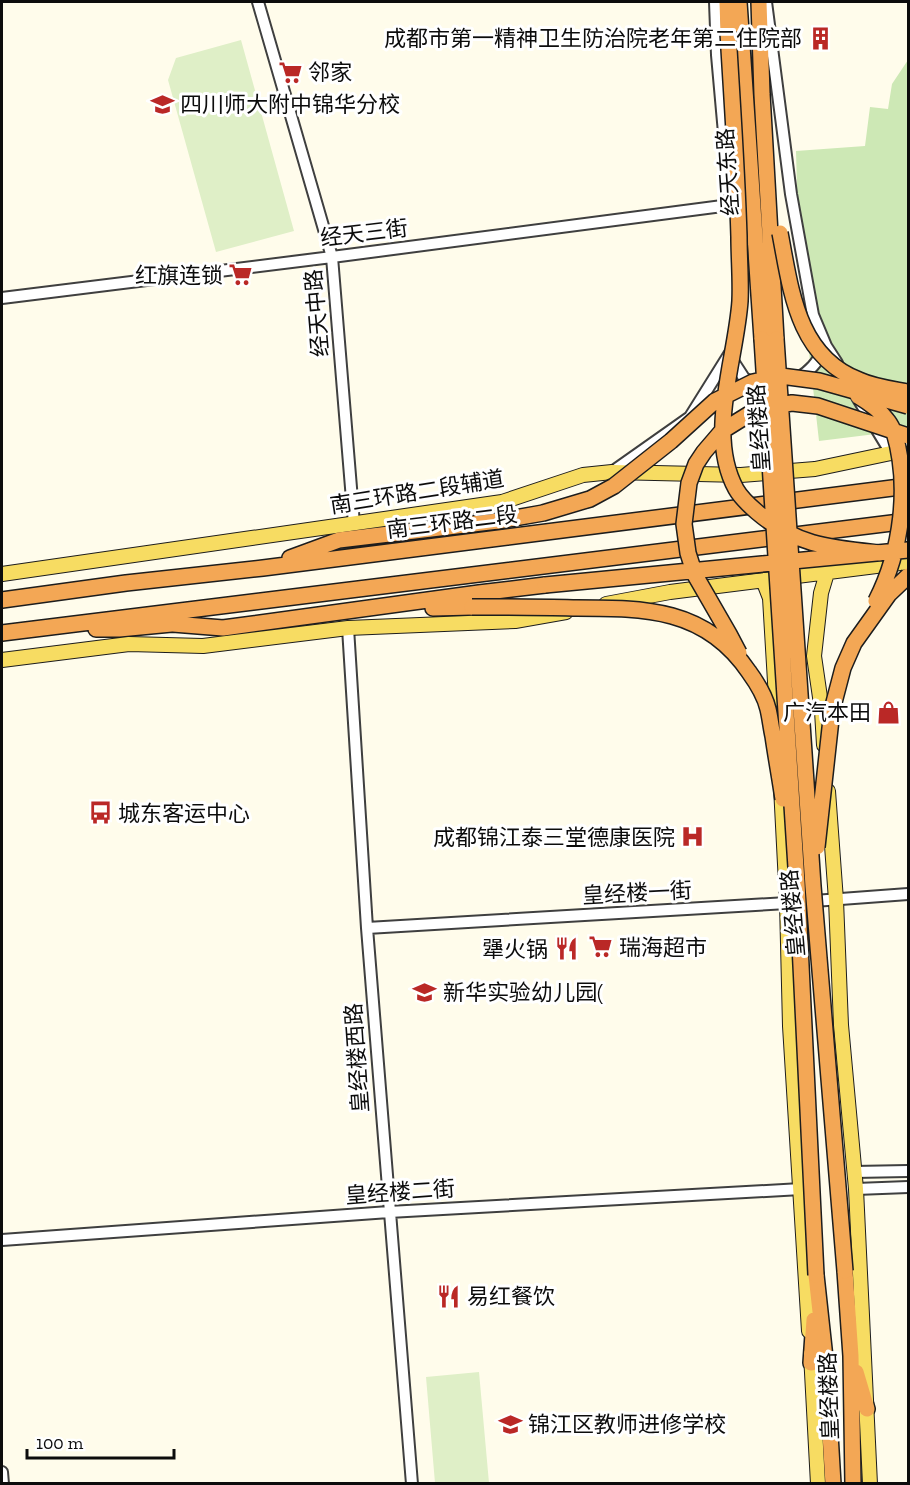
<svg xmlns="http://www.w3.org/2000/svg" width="910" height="1485" font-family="'Zilla Slab','Noto Sans SC',serif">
  <rect width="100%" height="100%" fill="#fffceb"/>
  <!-- green -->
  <path fill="#cde8b5" d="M908,60V430L819,441L799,263L796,151L865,146L870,107L888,109L892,84Z"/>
  <!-- pitch -->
  <path fill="#dfefc7" d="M241,40L294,231L216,252L168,80L176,58Z
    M479,1372L489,1483H435L426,1377Z"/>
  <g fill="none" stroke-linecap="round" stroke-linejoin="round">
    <defs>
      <path id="minor" d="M258,2L332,257L354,524
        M715,2L717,55L731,211
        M766,2L791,194L813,315L826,346L837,363
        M2,298L332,257L730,205
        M731,358L744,378L756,385
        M797,379C810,371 817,363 824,349
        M857,397L891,453
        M612,472L690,417L730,353
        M348,628L367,928L412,1484
        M367,928L787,903L908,894
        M854,1172L908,1171
        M856,1189L908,1187
        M2,1240L389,1212L801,1189
        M2,1472L3,1484"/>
      <path id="major" d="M2,574L502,502L583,475L612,472L741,475L815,469L891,453L908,454
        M763,580L770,598L778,732
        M606,604L670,592L908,562
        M2,660L129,644L203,646L348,628L515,621L566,612
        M824,745L822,711L814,656L821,593L827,573
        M781,787L787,903L790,1026L809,1331
        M828,791L836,900L841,1025L856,1189L870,1484
        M811,1354L818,1484"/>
      <path id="highway" d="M727,2L728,32
        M739,2L762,339
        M759,2L762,94L776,339
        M290,558L339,540L498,521
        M2,600L126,583L263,568L908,486
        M433,608L472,607
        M173,624L223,628L479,593L545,585
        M96,629H119L182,623
        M2,633L908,521
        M845,1271L851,1356L853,1484
        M816,1275L826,1367L833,1484
        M811,1363L814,1320
        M856,1372L867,1409"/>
    </defs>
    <!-- minor casing -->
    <use href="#minor" stroke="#3f3f3f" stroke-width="14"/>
    <!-- major casing -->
    <use href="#major" stroke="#1d1d1d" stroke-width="16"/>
    <!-- highway casing -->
    <use href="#highway" stroke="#1d1d1d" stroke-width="18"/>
    <!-- minor -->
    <use href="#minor" stroke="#fff" stroke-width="10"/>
    <!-- major -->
    <use href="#major" stroke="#f7dc62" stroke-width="14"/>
    <!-- highway -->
    <use href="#highway" stroke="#f3a755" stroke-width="15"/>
    <defs>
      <path id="highway-bridge" d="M728,32C732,101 737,169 739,237C739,258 741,280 740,301C736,360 706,434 736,489C741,498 750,506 757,512C797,546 831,548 880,553
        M780,233C791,290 797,356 859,380C874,387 892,389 908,392
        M762,339L797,883L816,1275
        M776,339L813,886L845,1271
        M858,396C868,402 880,410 887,420C890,423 892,428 894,432C910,485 902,550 876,601
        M498,521L543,513L590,499L614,486L671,441L715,401L753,382L781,376L819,381L908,406
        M545,585L908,550
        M472,607C505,607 539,607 573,608C643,608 705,607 749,672C757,683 765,696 768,709C770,717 771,727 773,736C776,757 780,778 783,799
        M739,653L729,634L695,575L688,553L684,524L689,483L696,464L704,452L722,431L759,408L792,403L818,406L908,436
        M817,847L832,710L843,668L854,643L889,594L908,576"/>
    </defs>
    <!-- highway-bridge casing -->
    <use href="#highway-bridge" stroke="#1d1d1d" stroke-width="18" stroke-linecap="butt"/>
    <!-- highway-bridge -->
    <use href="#highway-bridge" stroke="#f3a755" stroke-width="15"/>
  </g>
  <!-- icons -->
  <defs>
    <symbol id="building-bare" viewBox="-9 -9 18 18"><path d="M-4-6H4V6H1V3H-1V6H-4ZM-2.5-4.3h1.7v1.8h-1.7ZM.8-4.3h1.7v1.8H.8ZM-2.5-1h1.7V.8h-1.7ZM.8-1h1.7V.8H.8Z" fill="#ba2826" stroke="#fff" stroke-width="2.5" paint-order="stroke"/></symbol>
    <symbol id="supermarket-bare" viewBox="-9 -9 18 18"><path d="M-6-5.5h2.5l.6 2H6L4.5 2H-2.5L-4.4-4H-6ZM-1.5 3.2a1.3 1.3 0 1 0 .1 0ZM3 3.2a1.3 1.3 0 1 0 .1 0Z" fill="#ba2826" stroke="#fff" stroke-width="2.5" paint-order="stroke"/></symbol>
    <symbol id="school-bare" viewBox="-9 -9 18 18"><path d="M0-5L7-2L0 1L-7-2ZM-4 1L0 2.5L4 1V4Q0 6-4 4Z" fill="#ba2826" stroke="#fff" stroke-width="2.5" paint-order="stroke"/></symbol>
    <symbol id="shop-bare" viewBox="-9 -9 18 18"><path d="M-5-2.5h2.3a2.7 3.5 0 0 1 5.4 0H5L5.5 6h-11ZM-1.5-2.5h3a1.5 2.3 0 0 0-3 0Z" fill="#ba2826" stroke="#fff" stroke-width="2.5" paint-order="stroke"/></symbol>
    <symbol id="bus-bare" viewBox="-9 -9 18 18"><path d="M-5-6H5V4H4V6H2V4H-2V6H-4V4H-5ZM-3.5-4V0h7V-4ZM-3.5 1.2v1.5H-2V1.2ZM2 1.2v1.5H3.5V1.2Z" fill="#ba2826" stroke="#fff" stroke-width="2.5" paint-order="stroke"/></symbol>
    <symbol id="hospital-bare" viewBox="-9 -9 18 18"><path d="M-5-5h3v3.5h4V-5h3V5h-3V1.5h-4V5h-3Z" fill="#ba2826" stroke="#fff" stroke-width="2.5" paint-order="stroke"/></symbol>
    <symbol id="restaurant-bare" viewBox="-9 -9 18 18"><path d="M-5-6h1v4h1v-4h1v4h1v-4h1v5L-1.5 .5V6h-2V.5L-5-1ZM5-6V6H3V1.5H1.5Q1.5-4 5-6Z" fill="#ba2826" stroke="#fff" stroke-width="2.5" paint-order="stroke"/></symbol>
  </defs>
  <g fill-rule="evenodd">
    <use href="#building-bare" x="804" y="22" width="33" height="33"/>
    <use href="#supermarket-bare" x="274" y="56" width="33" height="33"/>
    <use href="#school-bare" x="146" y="88" width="33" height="33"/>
    <use href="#supermarket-bare" x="224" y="258" width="33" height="33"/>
    <use href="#shop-bare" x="872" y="696" width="33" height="33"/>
    <use href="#bus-bare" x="84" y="796" width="33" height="33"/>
    <use href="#hospital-bare" x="676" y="820" width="33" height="33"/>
    <use href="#supermarket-bare" x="584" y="930" width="33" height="33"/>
    <use href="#restaurant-bare" x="550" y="932" width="33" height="33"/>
    <use href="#school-bare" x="408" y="976" width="33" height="33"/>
    <use href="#restaurant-bare" x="432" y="1280" width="33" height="33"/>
    <use href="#school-bare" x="494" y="1408" width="33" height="33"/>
  </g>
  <g text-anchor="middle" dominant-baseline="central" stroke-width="6" stroke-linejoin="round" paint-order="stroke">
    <!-- poi labels -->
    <g font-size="22" fill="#0c0c0c" stroke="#fff" text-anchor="start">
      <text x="802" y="38" text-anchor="end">成都市第一精神卫生防治院老年第二住院部</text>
      <text x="308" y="72">邻家</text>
      <text x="180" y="104">四川师大附中锦华分校</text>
      <text x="223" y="275" text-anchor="end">红旗连锁</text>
      <text x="871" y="712" text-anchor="end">广汽本田</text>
      <text x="118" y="813">城东客运中心</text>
      <text x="675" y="837" text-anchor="end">成都锦江泰三堂德康医院</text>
      <text x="619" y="947">瑞海超市</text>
      <text x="548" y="949" text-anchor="end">犟火锅</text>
      <text x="443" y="992">新华实验幼儿园(</text>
      <text x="467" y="1296">易红餐饮</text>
      <text x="528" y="1424">锦江区教师进修学校</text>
    </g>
    <!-- street labels -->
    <g font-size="22" fill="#0c0c0c" stroke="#fff">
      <text transform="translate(728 172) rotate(-94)">经天东路</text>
      <text transform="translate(364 233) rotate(-7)">经天三街</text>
      <text transform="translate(317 313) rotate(-95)">经天中路</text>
      <text transform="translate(759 428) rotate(-94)">皇经楼路</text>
      <text transform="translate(417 492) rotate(-9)">南三环路二段辅道</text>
      <text transform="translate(452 522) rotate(-7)">南三环路二段</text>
      <text transform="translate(637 893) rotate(-3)">皇经楼一街</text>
      <text transform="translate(793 913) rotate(-95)">皇经楼路</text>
      <text transform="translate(357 1058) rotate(-94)">皇经楼西路</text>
      <text transform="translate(400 1192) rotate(-4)">皇经楼二街</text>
      <text transform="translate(829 1396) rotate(-92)">皇经楼路</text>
    </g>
  </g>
  <!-- border -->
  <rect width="910" height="1485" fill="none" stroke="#0c0c0c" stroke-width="6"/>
  <!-- scale -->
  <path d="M27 1449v9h147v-9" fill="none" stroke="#0c0c0c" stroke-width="3"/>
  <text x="36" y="1449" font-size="18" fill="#0c0c0c" stroke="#ffffff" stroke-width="4.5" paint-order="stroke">100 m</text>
</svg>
